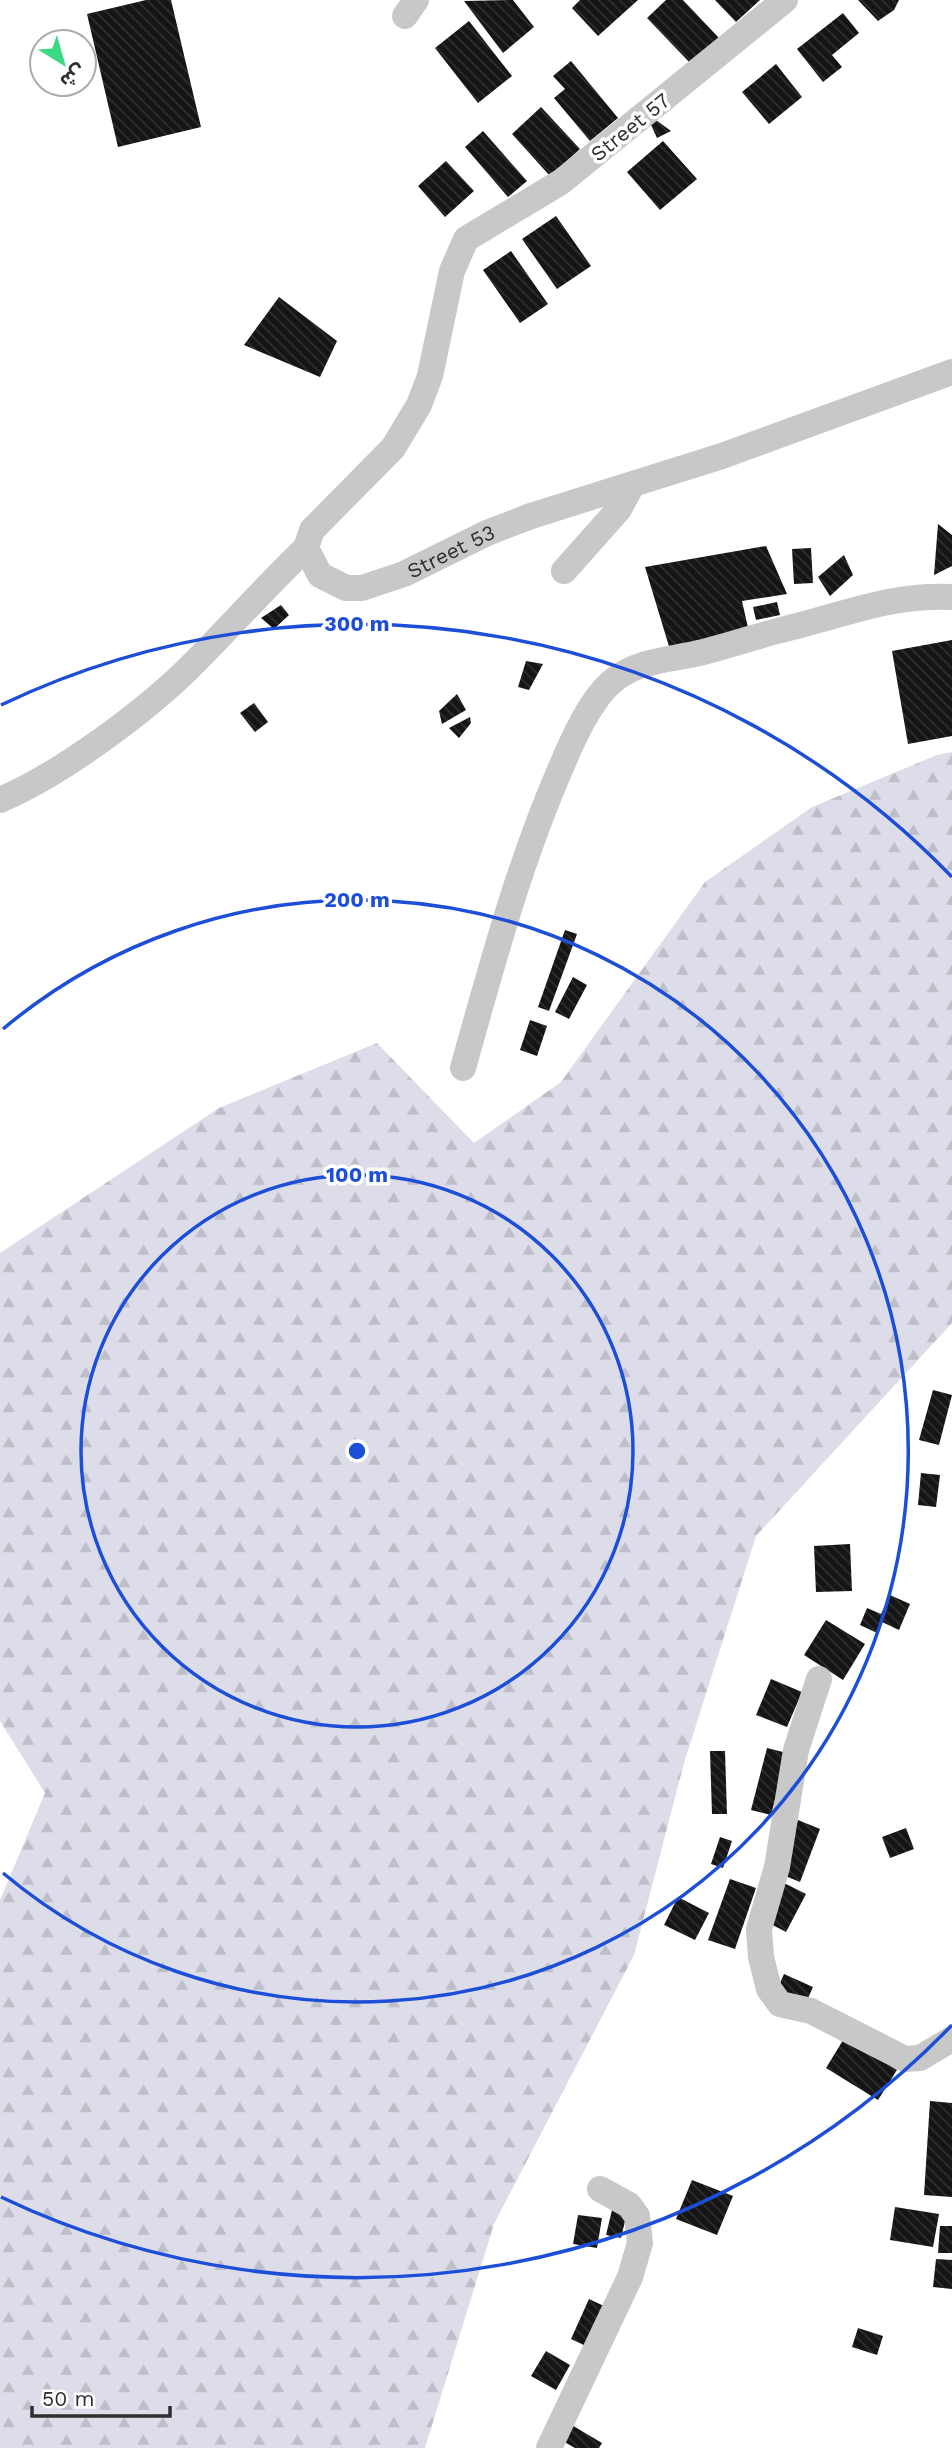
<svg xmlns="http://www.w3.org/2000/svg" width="952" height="2448" font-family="'Work Sans','Noto Sans Arabic',sans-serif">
  <defs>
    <pattern id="forest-firs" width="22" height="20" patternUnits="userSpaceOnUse" patternTransform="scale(1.75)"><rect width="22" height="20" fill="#ddddea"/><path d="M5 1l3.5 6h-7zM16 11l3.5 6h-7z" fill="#bebec9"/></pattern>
    <pattern id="building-back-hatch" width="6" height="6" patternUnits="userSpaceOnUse" patternTransform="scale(1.75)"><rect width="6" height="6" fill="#151515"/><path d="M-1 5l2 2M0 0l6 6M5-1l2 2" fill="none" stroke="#2f2f2f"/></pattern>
  </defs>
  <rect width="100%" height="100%" fill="#fff"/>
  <!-- forest -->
  <path fill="url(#forest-firs)" d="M952,752V1323L756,1536L684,1763L634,1955L494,2224L425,2448H0V1900L45,1793L0,1721V1253L219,1108L377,1043L474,1143L561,1082L705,882L812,807L937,755Z"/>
  <!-- building -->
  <path fill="url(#building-back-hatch)" d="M146,0H171L201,127L118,147L87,14Z
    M513,0L534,27L503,53L464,1Z
    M580,0H638L598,36L572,8Z
    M666,0H683L719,38L691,64L647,18Z
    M715,0H760L736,22Z
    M858,0H899L894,10L878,21Z
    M843,13L859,33L832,55L842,67L823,82L797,49Z
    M469,21L512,76L478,103L435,48Z
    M571,61L618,118L590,141L554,98L565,89L553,76Z
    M776,64L802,97L769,124L742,92Z
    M541,107L580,149L550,176L512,134Z
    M656,120L671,131L657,138L651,125Z
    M483,131L527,181L508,197L465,147Z
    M663,141L697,179L660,210L627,172Z
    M446,161L474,191L445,217L418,186Z
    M556,216L591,266L557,289L522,239Z
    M511,251L548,304L520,323L483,270Z
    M279,297L337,341L320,377L244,345Z
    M938,524L952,535V566L934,575Z
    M766,546L787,594L742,601L749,632L671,653L645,567Z
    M811,548L813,583L794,584L792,549Z
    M844,555L853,575L830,596L818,577Z
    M777,602L780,615L756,620L753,607Z
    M281,605L289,615L274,629L261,618Z
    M952,640V736L908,744L892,651Z
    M526,661L543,664L529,690L518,687Z
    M457,694L466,710L442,724L439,711Z
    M254,703L268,722L255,732L240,713Z
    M470,717L471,723L459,738L449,728Z
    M565,930L577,934L549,1011L538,1007Z
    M573,977L587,985L569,1019L555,1012Z
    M530,1020L547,1026L537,1056L520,1050Z
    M933,1390L952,1395L939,1445L919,1440Z
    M921,1473L940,1475L936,1507L918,1505Z
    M850,1544L852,1591L816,1592L814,1546Z
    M890,1595L910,1604L899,1630L882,1622L877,1633L860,1625L867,1608L881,1614Z
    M826,1620L865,1644L843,1680L804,1655Z
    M771,1679L802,1692L787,1727L756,1715Z
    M767,1748L787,1753L771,1815L751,1810Z
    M710,1751H725L727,1814H712Z
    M798,1820L820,1829L800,1882L778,1873Z
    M906,1828L914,1849L890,1858L882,1837Z
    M720,1837L732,1841L723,1868L711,1864Z
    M730,1879L756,1888L735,1949L708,1940Z
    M784,1883L806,1894L786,1932L765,1921Z
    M678,1897L709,1913L695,1940L664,1925Z
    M784,1974L813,1987L805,2005L776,1992Z
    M845,2037L897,2070L878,2100L826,2068Z
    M930,2101L952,2103V2197L924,2195Z
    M692,2180L733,2196L717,2235L676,2219Z
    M895,2207L939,2214L933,2247L890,2240Z
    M612,2210L627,2213L621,2238L606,2235Z
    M578,2215L602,2218L597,2248L573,2244Z
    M940,2226H952V2253H938Z
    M936,2259L952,2260V2289L933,2287Z
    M589,2299L606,2307L588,2347L571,2339Z
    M858,2328L883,2336L877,2355L852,2347Z
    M546,2351L570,2365L556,2390L531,2376Z
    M570,2424L602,2443L599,2448H575L561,2440Z"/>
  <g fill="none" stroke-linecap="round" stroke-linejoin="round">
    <!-- minor -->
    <g stroke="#c8c8c8" stroke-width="26">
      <path id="s1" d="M785,0L561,182L466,239L452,271L430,376L419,405L393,448L312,530L306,548L320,575L346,588H362L404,574L487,533L531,516L722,456L952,372"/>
      <path d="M405,16L416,0"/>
      <path d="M564,571L619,509L632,485"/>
      <path d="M0,800C61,774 148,710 195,662C232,625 267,585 306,548"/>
      <path d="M463,1068C492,965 519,863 562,765C573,739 591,698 614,680C639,660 670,660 699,653C727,646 754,637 781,630C841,616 889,594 952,597"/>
      <path d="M819,1679L796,1750L777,1867L759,1929L761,1957L769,1989L780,2004L811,2011L905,2059L920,2058L952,2039"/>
      <path d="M549,2448L630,2277L640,2243L637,2216L629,2205L600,2189"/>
    </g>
  </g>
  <!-- distance rings -->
  <g fill="none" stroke="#1d4ed8" stroke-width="3.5">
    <circle cx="357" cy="1451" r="276"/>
    <path d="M3 1029A551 551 0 1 1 3 1873"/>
    <path d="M952 2025A827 827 0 0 1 1 2197M1 705A827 827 0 0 1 952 877"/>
  </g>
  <g text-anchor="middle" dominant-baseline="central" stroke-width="7" stroke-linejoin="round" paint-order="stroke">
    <!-- street labels -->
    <g font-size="21" fill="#2e2e2e" stroke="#fff">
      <text transform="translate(630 127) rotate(-39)">Street 57</text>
      <text stroke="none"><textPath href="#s1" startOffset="929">Street 53</textPath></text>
    </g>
  </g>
  <circle cx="357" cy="1451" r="10" fill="#1d4ed8" stroke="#fff" stroke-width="3.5"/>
  <g font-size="21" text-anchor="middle" font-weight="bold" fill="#1d4ed8" stroke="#fff" stroke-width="7" stroke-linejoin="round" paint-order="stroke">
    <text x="357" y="631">300 m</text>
    <text x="357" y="907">200 m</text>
    <text x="357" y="1182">100 m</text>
  </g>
  <!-- north arrow -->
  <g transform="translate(63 63) rotate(143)"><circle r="33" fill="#ffffff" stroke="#ababab" stroke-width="2"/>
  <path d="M0-5L12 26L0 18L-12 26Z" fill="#3cd885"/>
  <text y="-10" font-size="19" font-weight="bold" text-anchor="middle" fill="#2e2e2e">ش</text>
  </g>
  <!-- scale -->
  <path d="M32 2406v10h138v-10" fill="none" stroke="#2e2e2e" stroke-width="3.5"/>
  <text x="42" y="2406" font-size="21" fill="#2e2e2e" stroke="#ffffff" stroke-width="5" paint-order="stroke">50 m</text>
</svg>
